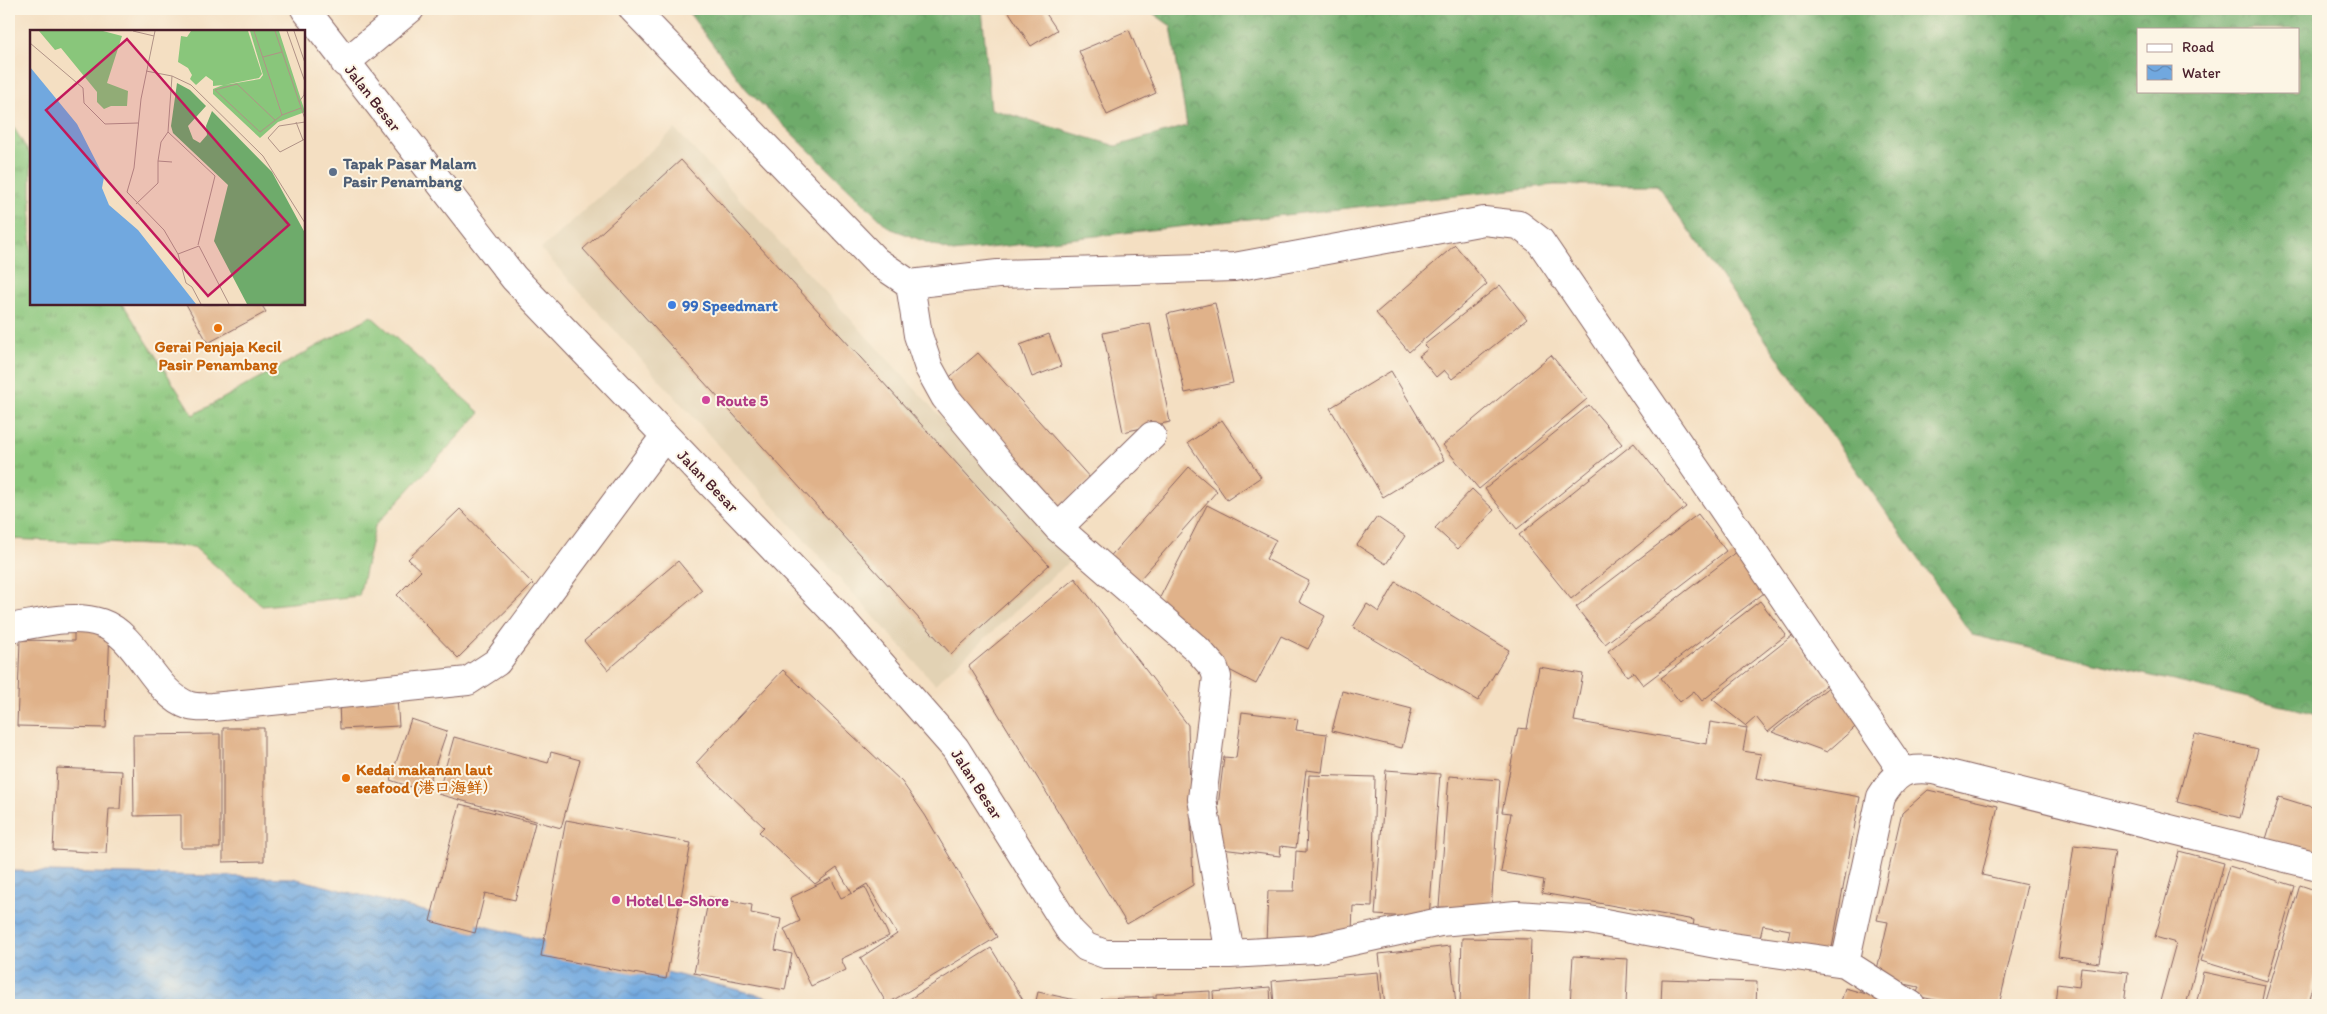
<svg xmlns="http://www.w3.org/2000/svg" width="2327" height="1014" font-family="Itim,'LXGW WenKai TC',sans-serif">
  <defs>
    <pattern id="grass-tufts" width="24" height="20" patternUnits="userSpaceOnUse" patternTransform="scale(1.25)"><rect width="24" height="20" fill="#89c67b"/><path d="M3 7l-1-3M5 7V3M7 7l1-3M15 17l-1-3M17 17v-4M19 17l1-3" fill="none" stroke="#72a065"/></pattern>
    <pattern id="forest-crowns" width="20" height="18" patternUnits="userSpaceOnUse" patternTransform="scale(1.25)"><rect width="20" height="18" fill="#6eab6b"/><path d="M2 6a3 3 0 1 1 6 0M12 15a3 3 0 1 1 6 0" fill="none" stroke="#5c8b58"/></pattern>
    <pattern id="water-waves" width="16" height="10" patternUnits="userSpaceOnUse" patternTransform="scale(1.25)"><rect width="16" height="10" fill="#71a8df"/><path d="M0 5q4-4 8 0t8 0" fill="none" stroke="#5f88b5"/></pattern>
  </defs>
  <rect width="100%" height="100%" fill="#fcf5e5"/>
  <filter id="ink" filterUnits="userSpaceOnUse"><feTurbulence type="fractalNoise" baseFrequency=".02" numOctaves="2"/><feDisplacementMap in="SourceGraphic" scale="10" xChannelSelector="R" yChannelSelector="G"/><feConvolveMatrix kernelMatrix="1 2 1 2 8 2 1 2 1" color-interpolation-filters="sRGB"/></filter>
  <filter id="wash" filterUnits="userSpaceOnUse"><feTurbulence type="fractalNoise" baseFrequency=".0096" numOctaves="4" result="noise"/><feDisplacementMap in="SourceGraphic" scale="20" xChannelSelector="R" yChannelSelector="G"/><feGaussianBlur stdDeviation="1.12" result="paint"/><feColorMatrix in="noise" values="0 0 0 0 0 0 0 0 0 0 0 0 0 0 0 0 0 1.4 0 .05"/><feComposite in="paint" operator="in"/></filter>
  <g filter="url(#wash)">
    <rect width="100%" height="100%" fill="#f4dfc2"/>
    <!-- built -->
    <path fill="#e2d2b4" d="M675,129L1072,559L935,684L541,249Z"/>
    <!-- grass -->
    <path fill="url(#grass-tufts)" stroke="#6a7253" d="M9,120L31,156V304H123L193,415L371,316L480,413L375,526L359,596L262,606L194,547L9,539Z"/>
    <!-- forest -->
    <path fill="url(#forest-crowns)" stroke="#5c654b" fill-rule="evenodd" d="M686,9H982L991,109L1116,146L1187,126L1171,26L1147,9H2318V714L1972,635L1657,185H1554L953,252L889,228L747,90ZM2138,29H2298V91H2138Z"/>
    <!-- water -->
    <path fill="url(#water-waves)" stroke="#5e6485" d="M9,871L293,878L798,1005H9Z"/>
    <g id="blocks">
      <!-- building -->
      <path fill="#e0b28a" d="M1007,9H1043L1057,30L1031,46Z
        M1129,30L1156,93L1107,115L1079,51Z
        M681,160L1049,565L951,654L583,249Z
        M1455,245L1487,284L1409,352L1376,313Z
        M1500,285L1527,319L1452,379L1444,370L1436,377L1419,356L1428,349L1424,345Z
        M1215,303L1233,383L1185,393L1167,314Z
        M186,304H261L266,312L208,343Z
        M1150,323L1170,422L1123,432L1103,333Z
        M1049,334L1061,366L1032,377L1020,345Z
        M978,353L1091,479L1049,516L945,381Z
        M1551,355L1587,399L1479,489L1443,445Z
        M1391,371L1444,460L1383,497L1330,408Z
        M1589,405L1622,444L1517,529L1485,489Z
        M1222,420L1261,477L1227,500L1188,443Z
        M1634,443L1686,507L1571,599L1519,535Z
        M1189,467L1217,491L1127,594L1099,569Z
        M1472,489L1494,510L1458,549L1435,528Z
        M1207,505L1276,540L1266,559L1309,581L1299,602L1325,616L1308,649L1281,636L1256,684L1189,649L1149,619Z
        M460,509L533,584L458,658L397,595L421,571L408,559Z
        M1698,514L1726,551L1605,644L1576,607Z
        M1377,517L1405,536L1386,564L1357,545Z
        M1738,551L1768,590L1643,685L1633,672L1627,676L1608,651Z
        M678,561L702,590L608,670L584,641Z
        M1075,578L1188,725L1193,885L1127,924L969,666Z
        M1396,582L1509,650L1478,701L1353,627L1367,604L1379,612Z
        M1760,601L1786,635L1702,701L1694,691L1680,702L1661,678Z
        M74,629H110L106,728L17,726L20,640L74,641Z
        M1792,636L1829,683L1768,732L1756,717L1746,726L1712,699Z
        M1539,667L1583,674L1574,721L1707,744L1710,722L1747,728L1743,751L1761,754L1756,778L1860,797L1831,953L1787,945L1790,930L1763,925L1760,938L1693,927L1694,920L1542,893L1544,880L1501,872L1511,813L1502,812L1518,728L1527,729Z
        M783,670L902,782L925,815L997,937L887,1004L860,958L897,934L867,884L854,892L865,887L889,936L841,959L846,970L811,986L784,929L800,921L790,898L831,878L841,898L852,893L837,868L815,884L759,832L764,827L696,763Z
        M1830,686L1862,721L1827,752L1772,732Z
        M1342,691L1412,709L1402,748L1332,731Z
        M397,698L399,726L340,729L339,701Z
        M1242,712L1298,719L1296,730L1327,734L1322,772L1306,770L1296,848L1281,846L1280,856L1213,848L1224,757L1236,758Z
        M411,719L447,731L426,792L390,780Z
        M223,728H264V861L223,862Z
        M220,734V848H181V815L134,816L133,735Z
        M2195,734L2258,749L2240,818L2177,802Z
        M454,737L548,763L551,752L580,760L561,828L438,794Z
        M57,768L122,771L120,809H109L106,853L53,850Z
        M1386,770L1440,774L1429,918L1375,915Z
        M1309,775L1375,777L1372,907L1353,906L1352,932H1322V945L1266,943L1268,891H1294L1296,851L1306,852Z
        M1449,776L1500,780L1491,910L1439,907Z
        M1928,790L1998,806L1982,875L2027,885L1999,1005H1959L1916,996L1919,987L1875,978L1888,922L1877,920L1902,813Z
        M2279,797L2318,809V854L2266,839Z
        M460,804L535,823L515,900L485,893L475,933L430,921Z
        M566,820L691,843L666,979L541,956Z
        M2074,845L2115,850L2099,963L2058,957Z
        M2179,851L2224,863L2186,1005H2159L2176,943L2155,937Z
        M2229,866L2295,886L2267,981L2201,961Z
        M2300,885L2318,891V967L2307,1005H2281L2265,1001Z
        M709,897L752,905L751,913L781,919L775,950L792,954L785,990L694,973Z
        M1462,938L1531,939L1529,1005H1460Z
        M1450,946L1456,1005H1385L1379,954Z
        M991,948L1026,1005H900Z
        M1573,956L1628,959L1626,1005H1570Z
        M2081,967L2128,972L2124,1005H2055L2057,984L2079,987Z
        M1378,972L1381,1005H1274L1272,981Z
        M2203,972L2265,985L2261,1005H2196Z
        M1662,979L1757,982L1756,1005H1661Z
        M2318,982V1005H2312Z
        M1270,987L1271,1005H1214L1213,992Z
        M1845,988L1906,1005H1840Z
        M1210,991V1005H1156V994Z
        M1038,992L1085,1002V1005H1035Z
        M1154,997V1005H1101V999Z"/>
    </g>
  </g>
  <g filter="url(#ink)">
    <use href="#blocks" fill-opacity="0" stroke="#866260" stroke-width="1"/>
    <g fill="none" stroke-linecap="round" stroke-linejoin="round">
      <defs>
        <path id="minor" d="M305,9L514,278L844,622L955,748L1070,931L1086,947L1105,954H1230L1315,949L1440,922L1516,915L1589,920L1732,947L1845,963L1911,1005
          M633,9L876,261L910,284L998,274L1234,267L1484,221L1519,225L1540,241L1903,772
          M345,63L410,9
          M910,284L918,335L929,368L945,397L1003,467L1058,528L1152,436
          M1058,528L1198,650L1214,668L1217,677L1202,799L1230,954
          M9,628C37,624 73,613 101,623C139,636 153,694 190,706C197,708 206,707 213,707L468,681L497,662L665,436
          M1845,963L1881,797C1896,773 1904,767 1933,770L2318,866"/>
      </defs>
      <!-- minor casing -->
      <use href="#minor" stroke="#866260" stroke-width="30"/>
      <!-- minor -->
      <use href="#minor" stroke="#fff" stroke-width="28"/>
    </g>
  </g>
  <!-- markers -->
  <circle fill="#5c6f8a" stroke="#fcf5e5" stroke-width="2" cx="333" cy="172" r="5"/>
  <circle fill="#3f7fe0" stroke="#fcf5e5" stroke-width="2" cx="672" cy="305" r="5"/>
  <g fill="#e8710a" stroke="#fcf5e5" stroke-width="2">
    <circle cx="218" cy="328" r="5"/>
    <circle cx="346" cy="778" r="5"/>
  </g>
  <g fill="#d1479c" stroke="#fcf5e5" stroke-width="2">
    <circle cx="706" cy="400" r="5"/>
    <circle cx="616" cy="900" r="5"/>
  </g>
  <g text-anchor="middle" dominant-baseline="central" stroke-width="4" stroke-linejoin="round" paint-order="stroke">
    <!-- street labels -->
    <g font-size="16" fill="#4a1f2b" stroke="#fcf5e5">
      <text transform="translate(373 98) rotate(52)">Jalan Besar</text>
      <text transform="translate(708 481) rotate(46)">Jalan Besar</text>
      <text transform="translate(977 784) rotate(57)">Jalan Besar</text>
    </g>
    <!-- service labels -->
    <g font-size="16" font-weight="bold" fill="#4e5e75" stroke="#fcf5e5" text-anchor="start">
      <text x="343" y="163">Tapak Pasar Malam<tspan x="343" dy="18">Pasir Penambang</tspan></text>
    </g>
    <!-- shop labels -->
    <g font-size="16" font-weight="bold" fill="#366cbe" stroke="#fcf5e5" text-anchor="start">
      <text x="682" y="305">99 Speedmart</text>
    </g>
    <!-- food labels -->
    <g font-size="16" font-weight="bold" fill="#c56008" stroke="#fcf5e5">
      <text x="218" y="346">Gerai Penjaja Kecil<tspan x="218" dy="18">Pasir Penambang</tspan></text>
      <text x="356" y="769" text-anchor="start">Kedai makanan laut<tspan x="356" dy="18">seafood (港口海鲜）</tspan></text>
    </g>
    <!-- hotel labels -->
    <g font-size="16" font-weight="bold" fill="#b23c85" stroke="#fcf5e5" text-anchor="start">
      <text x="716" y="400">Route 5</text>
      <text x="626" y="900">Hotel Le-Shore</text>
    </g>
  </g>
  <!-- overview -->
  <g transform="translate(30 30)">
    <rect width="275" height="275" fill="#f4dfc2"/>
    <path d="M9,1H73L92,6L77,53L98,61L97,76H81L74,79L67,72V62L31,18L25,20ZM161,1H218L232,44L229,48L194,55L230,49L233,45L220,1H249L275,82L248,92L230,108L183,64V59L193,55L183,56V51L176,46L166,55L160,49L162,45L158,38L148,32L151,6L157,7Z" fill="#89c67b"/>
    <path d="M147,53L160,60L176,76L158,96L163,109L170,113L177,105L176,96L182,81L242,142L275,203V274H217L184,211L198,155L143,103L141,96Z" fill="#6eab6b"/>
    <path d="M0,37L47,94L74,147L72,158L79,175L108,200L166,274H0Z" fill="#71a8df"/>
    <path fill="none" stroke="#b09286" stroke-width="1" d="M103,1L124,6M125,1L111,69L104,138L97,162L134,200L148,224L156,253L162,257L171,274M224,1L252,85M245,1L275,89M257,1L275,52M264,1L275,33M0,13L53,58L54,73L75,94L108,93M233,27L252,22M116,41L142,46L161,55L233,126L275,193M142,46L138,102L185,146L168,215M269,72L274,65L275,51M245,90L207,54L185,60L230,102L252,85L271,78M266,92L273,110M275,92L249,96L238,108L250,122L275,109M138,102L131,112L128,131L142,132M106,174L128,153V131M148,224L169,216L199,274"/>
    <path fill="#c2185b" fill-opacity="0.15" stroke="#c2185b" stroke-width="2.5" d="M97,9L259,195L178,266L16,80Z"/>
    <rect width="275" height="275" fill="none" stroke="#4a1f2b" stroke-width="2.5"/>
  </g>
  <!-- margin -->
  <rect width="2327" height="1014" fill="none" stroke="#fcf5e5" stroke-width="30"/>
  <!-- legend -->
  <rect x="2137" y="28" width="162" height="65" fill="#fcf5e5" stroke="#b59f9b"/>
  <rect x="2147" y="44" width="25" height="8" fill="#ffffff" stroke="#b59f9b"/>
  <text x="2182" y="52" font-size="15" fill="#4a1f2b">Road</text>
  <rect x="2147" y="65" width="25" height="15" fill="url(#water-waves)" stroke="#b59f9b"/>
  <text x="2182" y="78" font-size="15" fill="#4a1f2b">Water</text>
</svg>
